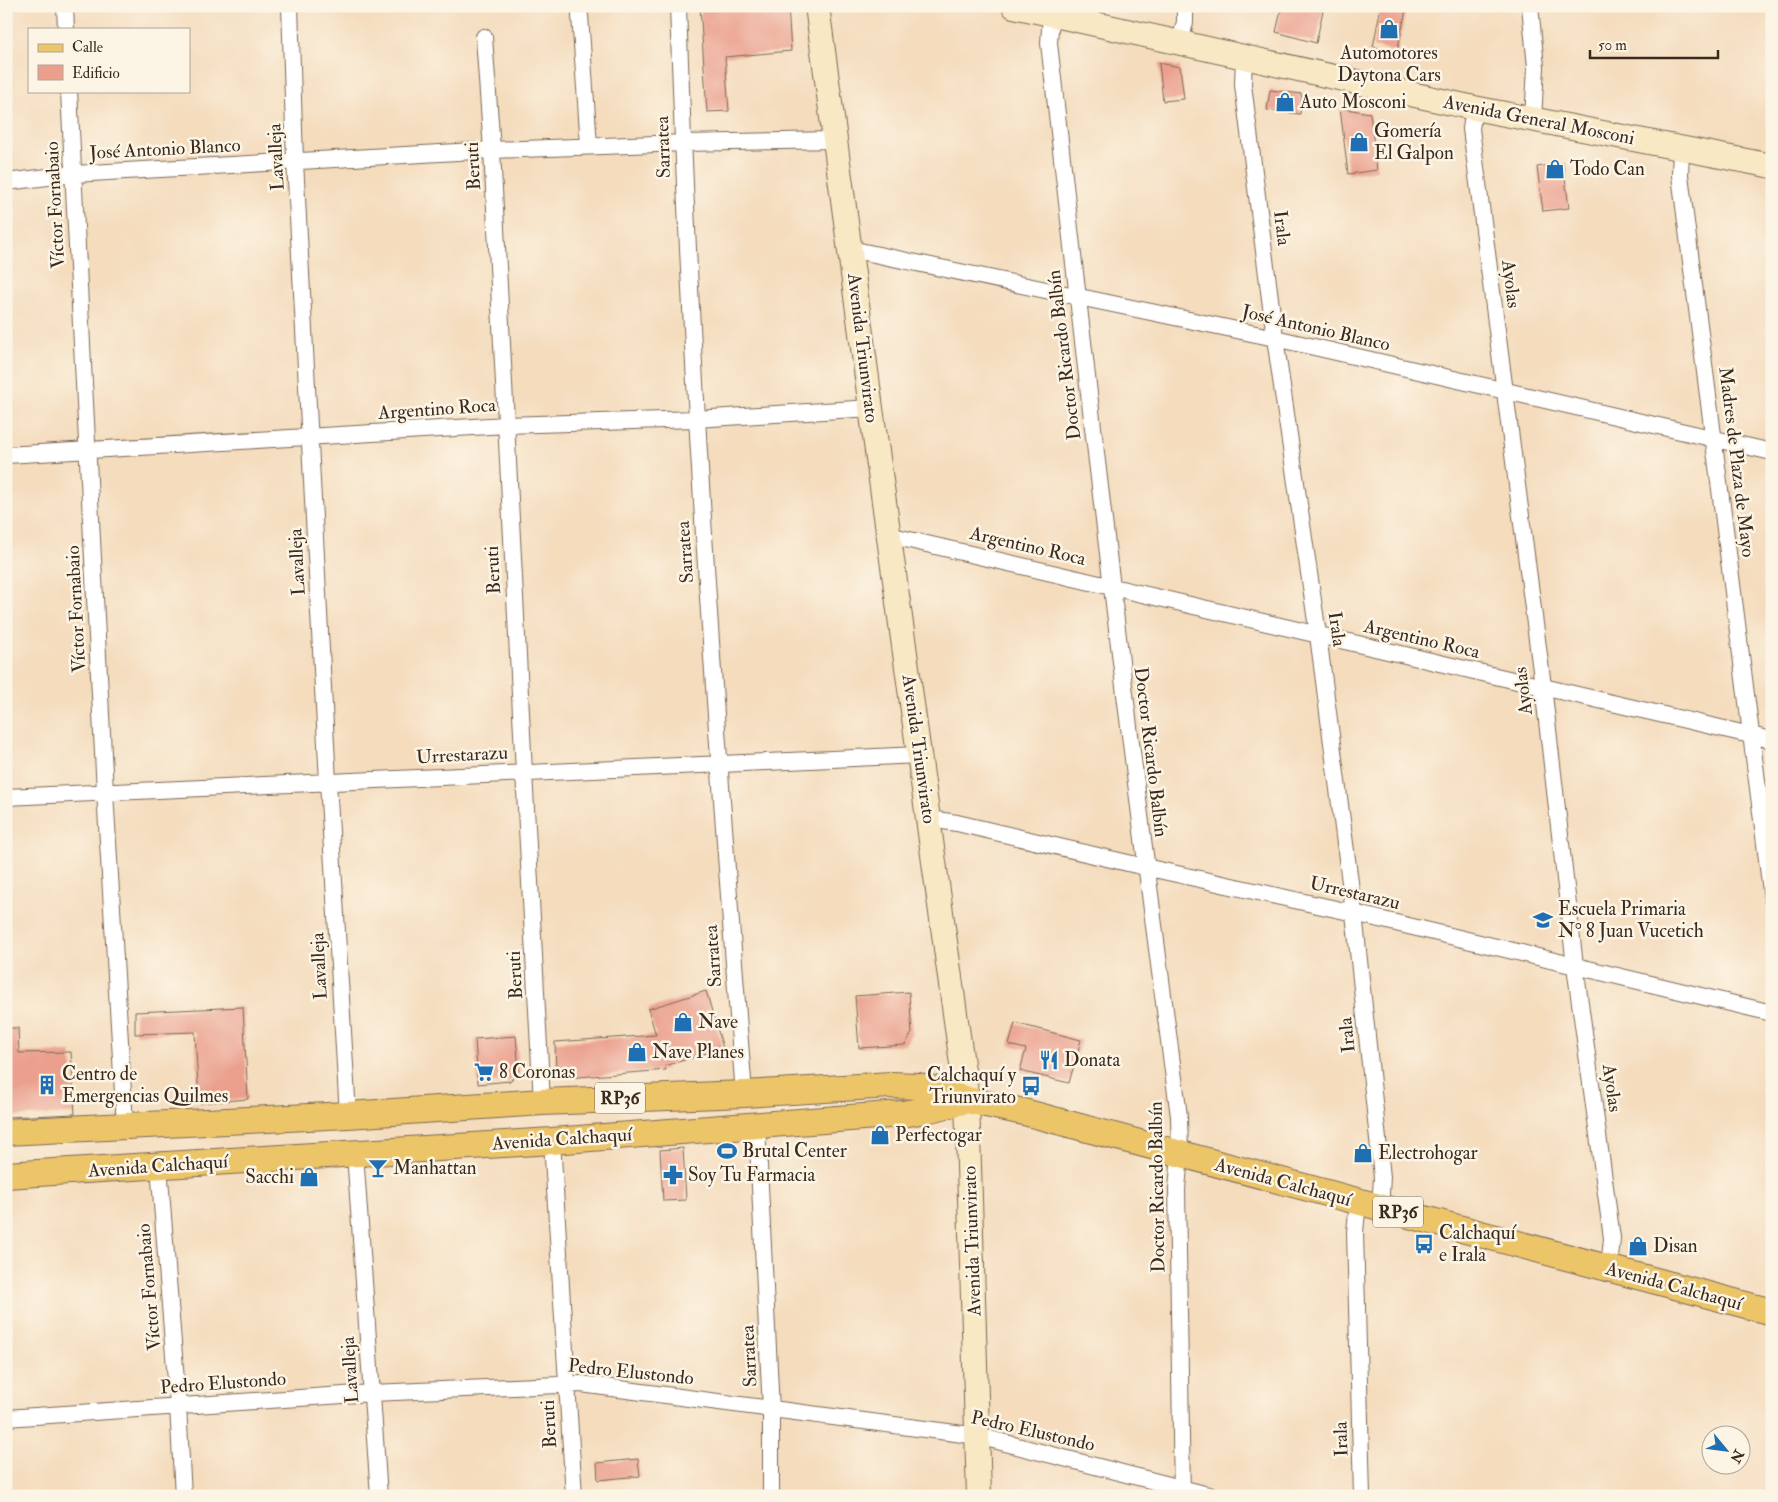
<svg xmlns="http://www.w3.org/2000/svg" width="1778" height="1502" font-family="'IM FELL Double Pica',serif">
  <rect width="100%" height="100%" fill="#fcf5e5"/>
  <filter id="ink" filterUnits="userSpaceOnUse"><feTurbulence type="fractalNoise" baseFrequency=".02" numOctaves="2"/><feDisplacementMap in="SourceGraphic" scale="10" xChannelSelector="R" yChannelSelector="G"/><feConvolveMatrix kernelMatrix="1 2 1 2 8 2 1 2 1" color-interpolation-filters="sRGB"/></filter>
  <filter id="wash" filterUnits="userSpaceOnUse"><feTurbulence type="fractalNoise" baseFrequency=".0096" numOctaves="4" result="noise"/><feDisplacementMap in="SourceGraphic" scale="20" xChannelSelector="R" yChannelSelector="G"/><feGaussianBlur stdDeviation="1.12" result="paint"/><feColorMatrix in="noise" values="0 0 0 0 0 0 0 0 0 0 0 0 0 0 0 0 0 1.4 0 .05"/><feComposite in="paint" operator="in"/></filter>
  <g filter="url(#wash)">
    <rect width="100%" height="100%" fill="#f4dcbd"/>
    <g id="blocks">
      <!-- building -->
      <path fill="#eba08e" d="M700,6H788L791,51L725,57L729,111L707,112Z
        M1282,6H1324L1316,43L1276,32Z
        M1381,6L1406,10L1397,52L1373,47Z
        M1159,63L1180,67L1184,99L1163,101Z
        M1270,90L1302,94L1300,114L1267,110Z
        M1340,108L1370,113L1377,170L1348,174Z
        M1563,163L1569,208L1543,211L1537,167Z
        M706,991L723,1048L665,1066L666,1070L566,1078L556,1070L555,1042L656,1035L648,1009Z
        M909,992L912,1033L905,1045L859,1048L855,996Z
        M243,1007L248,1099L199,1103L195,1032L135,1034V1012Z
        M1015,1023L1081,1040L1069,1083L1020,1071L1026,1049L1009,1045Z
        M6,1028H18L19,1053L71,1052L75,1114L6,1117Z
        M516,1036L519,1071L510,1081L478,1084L475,1039Z
        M683,1148L686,1200L663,1201L660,1150Z
        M638,1459L640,1476L598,1480L597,1463Z"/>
    </g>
  </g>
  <g filter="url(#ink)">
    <use href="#blocks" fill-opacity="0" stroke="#7c6856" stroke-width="1"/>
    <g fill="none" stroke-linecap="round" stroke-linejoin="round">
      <defs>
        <path id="street" d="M65,6L66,29
          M290,6L295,161L328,782L348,1115
          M678,6C690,369 716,732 744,1094
          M1530,6L1536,67L1533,119
          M580,15L589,146
          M1051,15L1049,43C1089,401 1131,759 1179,1116L1180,1155L1177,1189L1182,1496
          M484,37L492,150L524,772L542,1102
          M1180,42L1185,22V6
          M1244,56L1243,85L1275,338L1318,635L1354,913L1382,1177L1380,1208
          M69,91L105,792L125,1125
          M1474,108L1471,129L1543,686L1575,966L1612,1238L1609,1269
          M1681,149L1680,175L1772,899
          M6,182L73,174L492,150L683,143L835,140
          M850,249L1275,338L1772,452
          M6,455L506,425L696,419L871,408
          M888,535C1183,601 1477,673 1772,740
          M6,797L919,755
          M929,819L957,823L1145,867L1354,913L1772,1013
          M757,1125L771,1410V1496
          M552,1141L574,1496
          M355,1153L379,1496
          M159,1166L178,1406L183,1496
          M1358,1202L1355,1232L1362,1496
          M6,1418L372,1393L581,1384L978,1436L1212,1496"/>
        <path id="secondary" d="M817,6L871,408L967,1100L979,1496
          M1014,6L1474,108L1772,166"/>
        <path id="primary" d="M6,1132L348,1115L542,1102L744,1094L891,1085L918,1086L938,1090L967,1100L1024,1112L1772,1312
          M6,1175L552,1141L902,1114L926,1110L967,1100"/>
      </defs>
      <!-- street casing -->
      <use href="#street" stroke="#7c6856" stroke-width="18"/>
      <!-- secondary casing -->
      <use href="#secondary" stroke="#7c6856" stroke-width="26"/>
      <!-- primary casing -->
      <use href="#primary" stroke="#7c6856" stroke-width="28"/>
      <!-- street -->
      <use href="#street" stroke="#fff" stroke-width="16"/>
      <!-- secondary -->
      <use href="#secondary" stroke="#f8e8c3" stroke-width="24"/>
      <!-- primary -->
      <use href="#primary" stroke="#edc569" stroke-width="26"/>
    </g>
  </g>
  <!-- icons -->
  <defs>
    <symbol id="shop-bare" viewBox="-9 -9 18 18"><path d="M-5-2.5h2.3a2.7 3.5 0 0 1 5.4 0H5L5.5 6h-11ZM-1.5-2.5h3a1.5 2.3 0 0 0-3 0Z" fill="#1f6fb2" stroke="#fcf5e5" stroke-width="2.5" paint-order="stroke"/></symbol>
    <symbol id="school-bare" viewBox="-9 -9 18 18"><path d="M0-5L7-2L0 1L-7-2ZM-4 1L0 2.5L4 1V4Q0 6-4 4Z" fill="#1f6fb2" stroke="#fcf5e5" stroke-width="2.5" paint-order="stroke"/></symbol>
    <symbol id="restaurant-bare" viewBox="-9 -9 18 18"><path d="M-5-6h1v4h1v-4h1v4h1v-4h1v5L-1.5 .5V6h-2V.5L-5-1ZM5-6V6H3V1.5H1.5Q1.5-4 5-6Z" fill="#1f6fb2" stroke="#fcf5e5" stroke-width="2.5" paint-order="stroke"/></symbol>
    <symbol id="supermarket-bare" viewBox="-9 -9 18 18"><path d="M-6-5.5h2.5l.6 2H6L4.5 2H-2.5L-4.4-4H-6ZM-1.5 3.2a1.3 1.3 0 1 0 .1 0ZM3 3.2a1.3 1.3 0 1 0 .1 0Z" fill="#1f6fb2" stroke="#fcf5e5" stroke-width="2.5" paint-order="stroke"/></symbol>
    <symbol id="building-bare" viewBox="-9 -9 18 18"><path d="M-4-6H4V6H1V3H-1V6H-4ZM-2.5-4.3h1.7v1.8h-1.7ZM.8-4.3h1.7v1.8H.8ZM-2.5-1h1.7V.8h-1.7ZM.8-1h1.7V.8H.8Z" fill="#1f6fb2" stroke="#fcf5e5" stroke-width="2.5" paint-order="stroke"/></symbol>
    <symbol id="bus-bare" viewBox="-9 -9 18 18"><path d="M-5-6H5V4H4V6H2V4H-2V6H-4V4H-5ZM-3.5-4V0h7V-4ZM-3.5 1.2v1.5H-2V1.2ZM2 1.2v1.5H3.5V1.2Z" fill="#1f6fb2" stroke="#fcf5e5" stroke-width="2.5" paint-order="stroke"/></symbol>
    <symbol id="stadium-bare" viewBox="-9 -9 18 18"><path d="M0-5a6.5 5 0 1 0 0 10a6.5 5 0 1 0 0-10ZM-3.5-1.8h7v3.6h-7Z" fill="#1f6fb2" stroke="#fcf5e5" stroke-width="2.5" paint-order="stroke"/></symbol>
    <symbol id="bar-bare" viewBox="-9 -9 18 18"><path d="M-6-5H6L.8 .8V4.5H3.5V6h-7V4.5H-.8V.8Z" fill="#1f6fb2" stroke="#fcf5e5" stroke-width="2.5" paint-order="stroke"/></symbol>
    <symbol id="pharmacy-bare" viewBox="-9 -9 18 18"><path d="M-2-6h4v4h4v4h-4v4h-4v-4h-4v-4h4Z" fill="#1f6fb2" stroke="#fcf5e5" stroke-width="2.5" paint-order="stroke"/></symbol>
  </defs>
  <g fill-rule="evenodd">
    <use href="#shop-bare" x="1375" y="15" width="28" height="28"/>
    <use href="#shop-bare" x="1271" y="88" width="28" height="28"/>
    <use href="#shop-bare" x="1345" y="128" width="28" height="28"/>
    <use href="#shop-bare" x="1541" y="155" width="28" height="28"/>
    <use href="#school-bare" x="1529" y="906" width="28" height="28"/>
    <use href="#shop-bare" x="669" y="1008" width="28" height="28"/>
    <use href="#shop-bare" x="623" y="1038" width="28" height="28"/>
    <use href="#restaurant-bare" x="1035" y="1046" width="28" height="28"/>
    <use href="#supermarket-bare" x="470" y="1058" width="28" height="28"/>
    <use href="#building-bare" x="33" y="1071" width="28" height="28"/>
    <use href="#bus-bare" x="1017" y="1072" width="28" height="28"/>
    <use href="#shop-bare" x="866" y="1121" width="28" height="28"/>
    <use href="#stadium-bare" x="713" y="1137" width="28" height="28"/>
    <use href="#shop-bare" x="1349" y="1139" width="28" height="28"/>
    <use href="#bar-bare" x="364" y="1154" width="28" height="28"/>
    <use href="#pharmacy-bare" x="659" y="1161" width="28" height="28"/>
    <use href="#shop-bare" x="295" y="1163" width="28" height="28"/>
    <use href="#bus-bare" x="1410" y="1230" width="28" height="28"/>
    <use href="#shop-bare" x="1624" y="1232" width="28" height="28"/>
  </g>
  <g text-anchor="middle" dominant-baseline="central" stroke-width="5" stroke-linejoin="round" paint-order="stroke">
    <!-- shield labels -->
    <g fill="#fcf5e5" stroke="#75675a" stroke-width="1">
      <rect x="595" y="1082.5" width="50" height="31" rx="4"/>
      <rect x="1373" y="1196.5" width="50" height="31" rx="4"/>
    </g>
    <g font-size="18" font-weight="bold" fill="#3b2a1e">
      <text x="620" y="1098">RP36</text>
      <text x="1398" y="1212">RP36</text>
    </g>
    <!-- poi labels -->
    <g font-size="19" fill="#3b2a1e" stroke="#fcf5e5" text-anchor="start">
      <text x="1389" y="53" text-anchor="middle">Automotores<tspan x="1389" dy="22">Daytona Cars</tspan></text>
      <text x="1300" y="102">Auto Mosconi</text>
      <text x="1374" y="131">Gomería<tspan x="1374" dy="22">El Galpon</tspan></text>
      <text x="1570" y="169">Todo Can</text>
      <text x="1558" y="909">Escuela Primaria<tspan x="1558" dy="22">N° 8 Juan Vucetich</tspan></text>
      <text x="698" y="1022">Nave</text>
      <text x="652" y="1052">Nave Planes</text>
      <text x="1064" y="1060">Donata</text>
      <text x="499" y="1072">8 Coronas</text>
      <text x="62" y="1074">Centro de<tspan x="62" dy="22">Emergencias Quilmes</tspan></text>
      <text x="1016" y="1075" text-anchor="end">Calchaquí y<tspan x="1016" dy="22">Triunvirato</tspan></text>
      <text x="895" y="1135">Perfectogar</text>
      <text x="742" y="1151">Brutal Center</text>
      <text x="1378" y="1153">Electrohogar</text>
      <text x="393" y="1168">Manhattan</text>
      <text x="688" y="1175">Soy Tu Farmacia</text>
      <text x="294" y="1177" text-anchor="end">Sacchi</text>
      <text x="1439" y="1233">Calchaquí<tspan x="1439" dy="22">e Irala</tspan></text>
      <text x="1653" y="1246">Disan</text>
    </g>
    <!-- street labels -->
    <g font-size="19" fill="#3b2a1e" stroke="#fcf5e5">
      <text transform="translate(1539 120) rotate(11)">Avenida General Mosconi</text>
      <text transform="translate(663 147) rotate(-92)">Sarratea</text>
      <text transform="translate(165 149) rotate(-3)">José Antonio Blanco</text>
      <text transform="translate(276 157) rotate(-93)">Lavalleja</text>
      <text transform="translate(473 166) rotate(-93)">Beruti</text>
      <text transform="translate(55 205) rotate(-93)">Víctor Fornabaio</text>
      <text transform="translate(1282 228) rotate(83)">Irala</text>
      <text transform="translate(1511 284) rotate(83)">Ayolas</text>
      <text transform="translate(1316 328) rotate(13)">José Antonio Blanco</text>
      <text transform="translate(863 348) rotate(83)">Avenida Triunvirato</text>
      <text transform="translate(1064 355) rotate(-97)">Doctor Ricardo Balbín</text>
      <text transform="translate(437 409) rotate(-4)">Argentino Roca</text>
      <text transform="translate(1737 462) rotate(83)">Madres de Plaza de Mayo</text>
      <text transform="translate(1028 546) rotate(13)">Argentino Roca</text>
      <text transform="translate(685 552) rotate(-94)">Sarratea</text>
      <text transform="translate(297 562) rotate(-93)">Lavalleja</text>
      <text transform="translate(493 570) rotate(-93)">Beruti</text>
      <text transform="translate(76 609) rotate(-93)">Víctor Fornabaio</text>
      <text transform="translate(1337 629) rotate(82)">Irala</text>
      <text transform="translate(1422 639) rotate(13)">Argentino Roca</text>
      <text transform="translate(1523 691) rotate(-97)">Ayolas</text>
      <text transform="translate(919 749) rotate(82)">Avenida Triunvirato</text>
      <text transform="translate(1151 752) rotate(83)">Doctor Ricardo Balbín</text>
      <text transform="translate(462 755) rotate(-3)">Urrestarazu</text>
      <text transform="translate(1355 893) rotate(13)">Urrestarazu</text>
      <text transform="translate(713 956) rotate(-94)">Sarratea</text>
      <text transform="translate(319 966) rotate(-93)">Lavalleja</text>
      <text transform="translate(515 975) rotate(-93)">Beruti</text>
      <text transform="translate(1347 1035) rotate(-96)">Irala</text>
      <text transform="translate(1612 1088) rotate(82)">Ayolas</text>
      <text transform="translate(562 1139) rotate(-4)">Avenida Calchaquí</text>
      <text transform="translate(158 1166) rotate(-4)">Avenida Calchaquí</text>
      <text transform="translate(1283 1182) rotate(15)">Avenida Calchaquí</text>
      <text transform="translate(1157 1187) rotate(-91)">Doctor Ricardo Balbín</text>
      <text transform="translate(972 1241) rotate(-92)">Avenida Triunvirato</text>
      <text transform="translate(1674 1286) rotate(15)">Avenida Calchaquí</text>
      <text transform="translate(149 1287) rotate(-95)">Víctor Fornabaio</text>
      <text transform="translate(749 1356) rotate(-93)">Sarratea</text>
      <text transform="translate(350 1370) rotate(-94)">Lavalleja</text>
      <text transform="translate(631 1372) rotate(6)">Pedro Elustondo</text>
      <text transform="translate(223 1383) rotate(-4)">Pedro Elustondo</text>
      <text transform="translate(549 1424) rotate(-93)">Beruti</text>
      <text transform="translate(1033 1431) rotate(13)">Pedro Elustondo</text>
      <text transform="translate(1341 1439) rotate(-92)">Irala</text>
    </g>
  </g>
  <!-- margin -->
  <rect width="1778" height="1502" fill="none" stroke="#fcf5e5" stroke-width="25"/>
  <!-- legend -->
  <rect x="28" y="28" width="162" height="65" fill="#fcf5e5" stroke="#afa495"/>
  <rect x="38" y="44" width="25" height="8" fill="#edc569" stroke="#afa495"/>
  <text x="72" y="52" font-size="15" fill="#3b2a1e">Calle</text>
  <rect x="38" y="65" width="25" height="15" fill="#eba08e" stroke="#afa495"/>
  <text x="72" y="78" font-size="15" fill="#3b2a1e">Edificio</text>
  <!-- north arrow -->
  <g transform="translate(1726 1450) rotate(119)"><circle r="24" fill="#fcf5e5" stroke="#afa495"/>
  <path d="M0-4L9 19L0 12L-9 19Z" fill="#1f6fb2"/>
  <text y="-8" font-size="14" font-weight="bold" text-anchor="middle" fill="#3b2a1e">N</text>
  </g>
  <!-- scale -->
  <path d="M1590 50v8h128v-8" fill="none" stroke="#3b2a1e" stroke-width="2.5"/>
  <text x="1598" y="50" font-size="15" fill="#3b2a1e" stroke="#fcf5e5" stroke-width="4" paint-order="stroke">50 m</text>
</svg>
